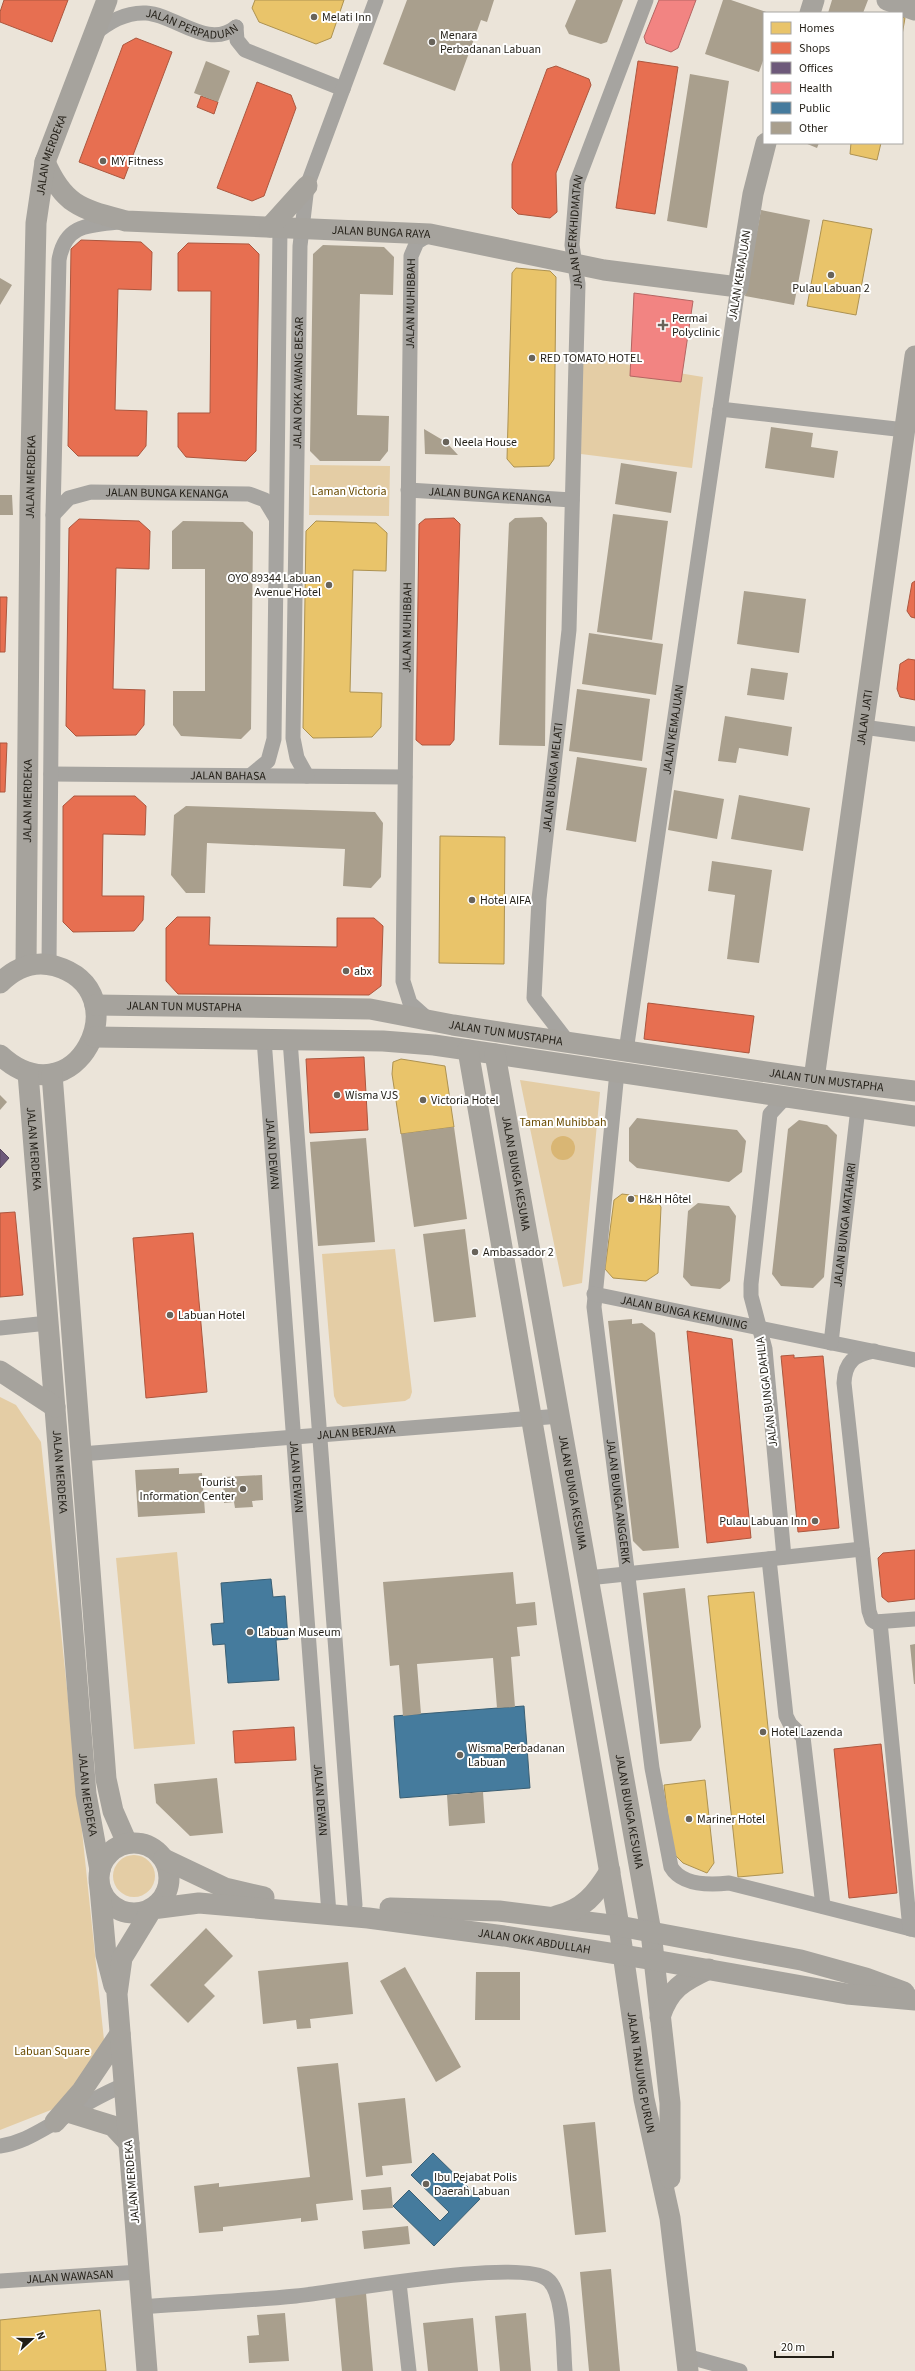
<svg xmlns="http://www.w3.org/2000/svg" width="915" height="2371" font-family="'Source Sans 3',sans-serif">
  <rect width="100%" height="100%" fill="#ebe4d9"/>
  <!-- green -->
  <path fill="#e4cda5" d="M582,357L703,377L692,468L581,454Z
    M310,465L390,466L389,516L309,515Z
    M520,1080L600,1092L582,1283L563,1287Z
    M395,1249L412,1392L410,1398L405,1401L343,1407L337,1403L334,1396L322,1254Z
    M0,1397L16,1405L41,1442L104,2040L84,2097L0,2130Z
    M177,1552L195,1744L134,1749L116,1558Z
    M113 1876a21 21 0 1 1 42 0a21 21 0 1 1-42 0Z"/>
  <!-- water -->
  <path fill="#d9b674" d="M551 1148a12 12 0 1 1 24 0a12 12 0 1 1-24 0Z"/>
  <!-- homes -->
  <path fill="#e9c46a" stroke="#ad9251" d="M255,0H344L331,38L316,44L259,22L252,8Z
    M902,17L905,18L902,35Z
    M851,143H881L877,160L850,154Z
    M823,220L872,229L856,315L807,306Z
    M516,268L550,271L556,277L554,459L549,466L514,467L507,459L512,273Z
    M316,521L376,523L387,533L386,571L353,570L350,692L382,693L381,727L372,737L313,738L303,728L306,531Z
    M440,836L505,837L504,964L439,963Z
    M401,1059L445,1066L454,1127L401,1134L392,1074L393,1062Z
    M622,1194L655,1198L661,1207L658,1273L646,1281L613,1278L605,1269L614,1200Z
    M754,1592L783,1873L738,1877L708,1596Z
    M705,1780L714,1863L707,1873L683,1863L672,1852L664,1785Z
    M100,2310L106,2371H0V2320Z"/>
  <!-- shops -->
  <path fill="#e76f51" stroke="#ac573f" d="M4,0H68L52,42L0,22V12Z
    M136,38L172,52L124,179L79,162L123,45Z
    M638,61L678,67L655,214L616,208Z
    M556,66L589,79L591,85L556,173L557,212L550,218L518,214L512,208V164L547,69Z
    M257,82L291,95L296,108L264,196L252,201L217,188Z
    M201,96L218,102L214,114L197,107Z
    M81,240L141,242L152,252L151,290L118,289L115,410L147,411L146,446L138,456H78L68,446L71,249Z
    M188,243L249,244L259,254L256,451L246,461L186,457L178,447V413H210L211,291H178V253Z
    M454,518L460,524L454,740L450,745H422L416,740L419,524L425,519Z
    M79,519L139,521L150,531L149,569L116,568L113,689L145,690L144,725L136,735L76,736L66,726L69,528Z
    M915,581V618L911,617L907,611L912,583Z
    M0,597H7L5,652H0Z
    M908,659L915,660V700L900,697L897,689L900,664Z
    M0,743H7L5,792H0Z
    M74,796H135L146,806L145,835L103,834L102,896H144L143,920L134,931L73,932L63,922V806Z
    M177,917H210L209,945L337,947V918H374L383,926L381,986L369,995L178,994L166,981V928Z
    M648,1003L754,1016L749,1053L644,1039Z
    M364,1057L368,1130L310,1133L306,1059Z
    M15,1212L23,1295L0,1297V1213Z
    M193,1233L207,1392L146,1398L133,1238Z
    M687,1331L732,1339L751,1538L707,1543Z
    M794,1355V1358L823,1356L839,1528L798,1532L781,1356Z
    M915,1550V1599L888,1602L882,1597L878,1558L883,1553Z
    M294,1727L296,1760L235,1763L233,1731Z
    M881,1744L897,1893L849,1898L834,1749Z"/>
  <!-- offices -->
  <path fill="#6d597a" stroke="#56475c" d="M0,1149L9,1158L0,1168Z"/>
  <!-- health -->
  <path fill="#f28482" stroke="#b46562" d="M659,0H696L678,48L671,52L646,43L644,37Z
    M634,293L693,301L681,382L630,376Z"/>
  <!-- public -->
  <path fill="#457b9d" stroke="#3a5f74" d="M271,1579L273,1597L285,1596L288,1639L276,1640L279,1680L228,1683L225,1644L213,1645L211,1624L224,1623L221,1583Z
    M524,1706L530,1788L400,1798L394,1716Z
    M433,2153L480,2199L434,2246L393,2206L409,2190L440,2221L449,2212L411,2175Z"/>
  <!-- building -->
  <path fill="#a99f8d" d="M407,0H494L487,22L481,20L455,91L383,64Z
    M576,0H623L607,42L601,44L569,34L565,26Z
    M723,0H731L769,13H764V58L759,72L705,54Z
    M832,0H868L863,13H828Z
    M206,61L230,71L218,102L194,93Z
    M690,74L729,81L707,228L667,221Z
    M805,143H819L817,148Z
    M761,210L810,220L794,305L745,296Z
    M323,245L384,247L394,257L393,295L360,294L357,415L389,416L388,451L380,461H320L310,451L313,254Z
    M0,278L12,285L0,305Z
    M771,427L813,433L811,447L838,451L834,478L765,468Z
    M424,429L446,442L458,455L425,454Z
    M621,463L677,472L671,513L615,504Z
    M0,495H12L13,515H0Z
    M613,514L668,521L652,640L597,632Z
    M542,517L547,523L545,746L499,745L509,523L515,518Z
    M183,521L243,522L253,532L251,729L241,739L181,736L173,725V691H205V569H172V531Z
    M744,591L806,599L799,653L737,644Z
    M589,633L663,644L656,695L582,684Z
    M751,668L788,673L784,700L747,695Z
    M577,689L650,699L642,761L569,751Z
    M725,716L792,727L788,756L739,748L736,763L718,761Z
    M577,757L647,768L636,842L566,830Z
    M674,790L724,799L717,839L668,830Z
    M739,795L810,808L803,851L731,839Z
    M186,806L375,812L383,823L381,877L371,888L343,886L345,849L207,843L205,893H186L171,875L174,815Z
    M712,861L772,870L759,963L727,959L735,895L708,891Z
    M0,1095L7,1102L0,1110Z
    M637,1118L737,1130L746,1141L742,1172L729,1182L637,1168L629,1161V1128Z
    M799,1120L827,1125L837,1135L824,1277L813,1288L781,1286L772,1274L788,1129Z
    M454,1127L467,1219L414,1227L401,1134Z
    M366,1138L375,1242L318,1246L310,1142Z
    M698,1203L729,1206L736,1216L730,1281L720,1289L691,1286L683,1277L688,1211Z
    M465,1229L476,1317L434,1322L423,1234Z
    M632,1319V1324L642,1323L655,1333L679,1548L643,1551L633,1541L608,1321Z
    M179,1468V1474L202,1473L205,1513L138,1517L135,1470Z
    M262,1475L263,1500L252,1501L253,1507L235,1508L234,1502L224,1503L223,1477Z
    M513,1572L516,1604L535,1602L537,1625L517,1627L520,1656L511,1657L515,1707L497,1708L493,1658L417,1664L421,1714L403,1716L399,1665L390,1666L383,1582Z
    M685,1588L701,1727L691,1741L660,1744L643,1593Z
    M915,1644V1684H914L910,1645Z
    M217,1778L223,1833L190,1836L156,1803L154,1784Z
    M483,1792L485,1823L449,1826L447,1795Z
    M206,1928L233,1956L204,1985L215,1996L188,2023L150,1985Z
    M348,1962L353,2014L310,2019L311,2028L297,2029L296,2020L263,2024L258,1971Z
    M405,1967L461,2067L436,2082L380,1981Z
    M476,1972H520V2020H475Z
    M338,2063L353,2200L316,2204L318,2220L301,2222V2218L223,2227V2231L199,2233L194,2186L219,2183V2187L310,2177L297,2067Z
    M405,2098L412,2163L382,2166L383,2175L366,2177L358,2103Z
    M595,2122L606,2232L575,2235L563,2125Z
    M391,2187L393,2208L363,2210L361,2190Z
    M408,2226L410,2244L364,2249L362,2231Z
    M611,2269L620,2371H589L580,2272Z
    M366,2293L373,2371H342L335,2296Z
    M285,2313L289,2361L249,2363L247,2336L259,2335L257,2315Z
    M526,2313L531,2371H500L495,2316Z
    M473,2318L478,2371H428L423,2323Z"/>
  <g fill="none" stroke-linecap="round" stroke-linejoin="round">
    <!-- street -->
    <g stroke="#a6a4a0" stroke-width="15">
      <path d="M236,27L237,40L245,50L343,89"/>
      <path id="s1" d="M93,35C109,22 125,12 146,13C176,15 208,50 236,27"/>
      <path d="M720,409L905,430"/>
      <path id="s2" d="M408,490L572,500"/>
      <path id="s3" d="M53,515L69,498L91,492L249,494L265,500L276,518"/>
      <path d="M863,727L915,734"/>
      <path id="s4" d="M51,774L405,777"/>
      <path d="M251,775L268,761L274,739L280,227"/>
      <path id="s5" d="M307,776L297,758L293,738L300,246L307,186L376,0"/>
      <path d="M49,964L53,515L59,260C65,224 89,225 119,222"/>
      <path id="s6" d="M429,1020L410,1003L403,981L411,256L417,242L430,234"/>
      <path id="s7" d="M264,1039L329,1914"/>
      <path d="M290,1040L355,1905"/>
      <path id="s8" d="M568,1042L534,998L539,899L569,630L578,284L572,245L577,182L646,0"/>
      <path id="s9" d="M626,1051L738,287"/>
      <path id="s10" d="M617,1072L594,1307L652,1768L671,1867C682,1886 711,1885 729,1883L915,1930"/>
      <path id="s11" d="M594,1294L915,1360"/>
      <path d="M0,1328L48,1323"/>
      <path id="s12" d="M831,1343L858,1108"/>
      <path d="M874,1351C854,1355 845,1362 844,1383L869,1611L872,1620L875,1622L915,1619"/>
      <path id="s13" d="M81,1454L560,1416"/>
      <path d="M784,1557L765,1349L751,1296V1284L770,1114L782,1101L793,1098"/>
      <path d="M769,1559L786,1716L790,1724L803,1737L823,1906"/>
      <path d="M588,1578L862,1549"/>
      <path d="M880,1622L910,1929"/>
      <path d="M0,2146C22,2143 38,2132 56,2122C78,2108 100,2095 124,2085"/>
      <path id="s14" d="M0,2281L140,2272"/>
      <path d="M399,2283L409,2371"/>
      <path d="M142,2307C193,2303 245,2301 296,2296C339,2292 519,2258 547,2279C565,2292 563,2349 565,2371"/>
      <path d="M686,2356L740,2371"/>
    </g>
    <!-- secondary -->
    <g stroke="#a6a39d" stroke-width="21">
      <path d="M887,0L915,10"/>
      <path d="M810,13L814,0"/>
      <path id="s15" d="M45,162C64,206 82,209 126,221L430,234L604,270L738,287L753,194L766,143"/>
      <path d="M270,227L307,186"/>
      <path id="s16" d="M26,966L30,505L36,223L45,162L107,0"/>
      <path d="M0,983C15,968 34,960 55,966C142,991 75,1124 0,1055"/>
      <path id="s17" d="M95,1005L370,1009L453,1025L626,1051L814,1079L915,1091"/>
      <path d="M94,1037L383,1041L434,1045L915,1116"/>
      <path id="s18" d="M468,1050L619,1926L644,2099L670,2218L688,2371"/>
      <path id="s19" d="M495,1054L651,1932L670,2103V2178"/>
      <path id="s20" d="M28,1073L86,1794L100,1870"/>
      <path d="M52,1074L106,1779L113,1811L127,1843"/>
      <path id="s21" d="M814,1079L915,356"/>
      <path d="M0,1371L55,1407"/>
      <circle cx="134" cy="1878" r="35"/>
      <path d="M164,1859L225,1888L264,1897"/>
      <path d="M100,1888L106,1955L114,1986"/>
      <path d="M390,1908L499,1911L619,1926L801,1960L866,1978L904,1992"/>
      <path d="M556,1916C583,1910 596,1894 610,1871"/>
      <path d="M660,2017C669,1989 683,1981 709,1969"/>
      <path d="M71,2113L113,2126L129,2143"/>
      <path d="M55,2122L81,2092L120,2034"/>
      <path id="s22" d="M147,2371L117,1994L122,1958L152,1909L199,1903L368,1918L504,1936L654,1960L847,1994L915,2000"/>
    </g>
  </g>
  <!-- markers -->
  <g fill="#68635a" stroke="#fff" stroke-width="1.5">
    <circle cx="314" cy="17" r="4"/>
    <circle cx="432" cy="42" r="4"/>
    <circle cx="103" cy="161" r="4"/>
    <circle cx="831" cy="275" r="4"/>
    <path d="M661 319h4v4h4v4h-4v4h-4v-4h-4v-4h4z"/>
    <circle cx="532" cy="358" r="4"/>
    <circle cx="446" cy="442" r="4"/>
    <circle cx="329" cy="585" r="4"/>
    <circle cx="472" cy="900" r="4"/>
    <circle cx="346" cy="971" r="4"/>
    <circle cx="337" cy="1095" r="4"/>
    <circle cx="423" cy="1100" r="4"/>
    <circle cx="631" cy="1199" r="4"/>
    <circle cx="475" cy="1252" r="4"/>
    <circle cx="170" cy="1315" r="4"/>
    <circle cx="243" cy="1489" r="4"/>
    <circle cx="815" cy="1521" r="4"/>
    <circle cx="250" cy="1632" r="4"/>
    <circle cx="763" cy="1732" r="4"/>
    <circle cx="460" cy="1755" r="4"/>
    <circle cx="689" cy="1819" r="4"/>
    <circle cx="426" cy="2184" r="4"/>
  </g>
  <g text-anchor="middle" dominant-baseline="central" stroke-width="4" stroke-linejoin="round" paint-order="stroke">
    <!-- poi labels -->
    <g font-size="12" fill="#221e16" stroke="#fff" text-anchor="start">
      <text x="322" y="17">Melati Inn</text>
      <text x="440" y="35">Menara<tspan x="440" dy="14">Perbadanan Labuan</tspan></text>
      <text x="111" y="161">MY Fitness</text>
      <text x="831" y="288" text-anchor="middle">Pulau Labuan 2</text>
      <text x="672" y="318">Permai<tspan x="672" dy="14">Polyclinic</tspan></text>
      <text x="540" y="358">RED TOMATO HOTEL</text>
      <text x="454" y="442">Neela House</text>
      <text x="321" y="578" text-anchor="end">OYO 89344 Labuan<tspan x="321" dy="14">Avenue Hotel</tspan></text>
      <text x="480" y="900">Hotel AIFA</text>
      <text x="354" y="971">abx</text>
      <text x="345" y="1095">Wisma VJS</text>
      <text x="431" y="1100">Victoria Hotel</text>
      <text x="639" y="1199">H&amp;H Hôtel</text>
      <text x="483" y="1252">Ambassador 2</text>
      <text x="178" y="1315">Labuan Hotel</text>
      <text x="235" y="1482" text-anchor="end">Tourist<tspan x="235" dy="14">Information Center</tspan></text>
      <text x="807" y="1521" text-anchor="end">Pulau Labuan Inn</text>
      <text x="258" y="1632">Labuan Museum</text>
      <text x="771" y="1732">Hotel Lazenda</text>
      <text x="468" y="1748">Wisma Perbadanan<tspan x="468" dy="14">Labuan</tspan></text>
      <text x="697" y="1819">Mariner Hotel</text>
      <text x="434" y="2177">Ibu Pejabat Polis<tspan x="434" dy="14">Daerah Labuan</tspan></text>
    </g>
    <!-- street labels -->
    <g font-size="12" fill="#221e16" stroke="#fff">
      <text stroke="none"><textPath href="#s1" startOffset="107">JALAN PERPADUAN</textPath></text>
      <text stroke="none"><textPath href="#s16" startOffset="813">JALAN MERDEKA</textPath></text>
      <text stroke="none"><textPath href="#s15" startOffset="361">JALAN BUNGA RAYA</textPath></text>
      <text stroke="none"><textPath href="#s8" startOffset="824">JALAN PERKHIDMATAN</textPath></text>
      <text transform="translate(740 275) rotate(-81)">JALAN KEMAJUAN</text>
      <text stroke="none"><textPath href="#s6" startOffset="726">JALAN MUHIBBAH</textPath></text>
      <text stroke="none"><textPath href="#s5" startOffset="396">JALAN OKK AWANG BESAR</textPath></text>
      <text stroke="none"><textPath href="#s16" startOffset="489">JALAN MERDEKA</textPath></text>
      <text stroke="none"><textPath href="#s3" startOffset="122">JALAN BUNGA KENANGA</textPath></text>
      <text stroke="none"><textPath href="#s2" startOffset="82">JALAN BUNGA KENANGA</textPath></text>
      <text stroke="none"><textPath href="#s6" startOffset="402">JALAN MUHIBBAH</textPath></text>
      <text stroke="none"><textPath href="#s21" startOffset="365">JALAN JATI</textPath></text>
      <text stroke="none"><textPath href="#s9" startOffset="325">JALAN KEMAJUAN</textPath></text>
      <text stroke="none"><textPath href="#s4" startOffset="177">JALAN BAHASA</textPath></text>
      <text stroke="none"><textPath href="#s8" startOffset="277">JALAN BUNGA MELATI</textPath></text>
      <text stroke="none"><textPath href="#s16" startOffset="165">JALAN MERDEKA</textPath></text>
      <text stroke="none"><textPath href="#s17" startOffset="89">JALAN TUN MUSTAPHA</textPath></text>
      <text stroke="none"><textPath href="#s17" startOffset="413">JALAN TUN MUSTAPHA</textPath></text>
      <text stroke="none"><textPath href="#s17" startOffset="737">JALAN TUN MUSTAPHA</textPath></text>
      <text stroke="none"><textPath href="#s20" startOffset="76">JALAN MERDEKA</textPath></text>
      <text stroke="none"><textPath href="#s7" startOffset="115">JALAN DEWAN</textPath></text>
      <text stroke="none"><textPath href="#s19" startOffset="121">JALAN BUNGA KESUMA</textPath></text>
      <text stroke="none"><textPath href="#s12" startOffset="119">JALAN BUNGA MATAHARI</textPath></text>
      <text stroke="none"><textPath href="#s11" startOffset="92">JALAN BUNGA KEMUNING</textPath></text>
      <text transform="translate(767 1392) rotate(-97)">JALAN BUNGA DAHLIA</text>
      <text stroke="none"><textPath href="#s13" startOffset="276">JALAN BERJAYA</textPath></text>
      <text stroke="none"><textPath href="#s20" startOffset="400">JALAN MERDEKA</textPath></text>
      <text stroke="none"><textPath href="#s7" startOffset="439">JALAN DEWAN</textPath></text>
      <text stroke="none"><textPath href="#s19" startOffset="445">JALAN BUNGA KESUMA</textPath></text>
      <text stroke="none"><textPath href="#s10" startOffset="432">JALAN BUNGA ANGGERIK</textPath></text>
      <text stroke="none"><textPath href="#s20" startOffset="724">JALAN MERDEKA</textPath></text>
      <text stroke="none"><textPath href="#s7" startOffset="763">JALAN DEWAN</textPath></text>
      <text stroke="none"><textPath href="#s19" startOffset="769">JALAN BUNGA KESUMA</textPath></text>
      <text stroke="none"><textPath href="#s22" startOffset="857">JALAN OKK ABDULLAH</textPath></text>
      <text stroke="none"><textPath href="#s18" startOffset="1037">JALAN TANJUNG PURUN</textPath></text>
      <text transform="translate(132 2182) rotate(-95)">JALAN MERDEKA</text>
      <text stroke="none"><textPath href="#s14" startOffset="70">JALAN WAWASAN</textPath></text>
    </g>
    <!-- park labels -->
    <g font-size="12" fill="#6a4b00" stroke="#fff">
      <text x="349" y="491">Laman Victoria</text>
      <text x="563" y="1122">Taman Muhibbah</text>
      <text x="52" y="2051">Labuan Square</text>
    </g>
  </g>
  <!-- legend -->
  <rect x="763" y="12" width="140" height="132" fill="#ffffff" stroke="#a7a5a2"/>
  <rect x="771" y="22" width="20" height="12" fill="#e9c46a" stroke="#a7a5a2"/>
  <text x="799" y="32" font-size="12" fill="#221e16">Homes</text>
  <rect x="771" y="42" width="20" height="12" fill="#e76f51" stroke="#a7a5a2"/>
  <text x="799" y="52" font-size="12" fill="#221e16">Shops</text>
  <rect x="771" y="62" width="20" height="12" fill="#6d597a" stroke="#a7a5a2"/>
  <text x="799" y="72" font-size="12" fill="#221e16">Offices</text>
  <rect x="771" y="82" width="20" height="12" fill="#f28482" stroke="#a7a5a2"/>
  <text x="799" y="92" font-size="12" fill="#221e16">Health</text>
  <rect x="771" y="102" width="20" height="12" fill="#457b9d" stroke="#a7a5a2"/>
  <text x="799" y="112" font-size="12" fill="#221e16">Public</text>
  <rect x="771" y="122" width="20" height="12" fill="#a99f8d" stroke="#a7a5a2"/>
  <text x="799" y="132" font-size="12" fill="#221e16">Other</text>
  <!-- north arrow -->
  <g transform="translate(32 2339) rotate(69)" stroke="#ffffff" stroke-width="3" paint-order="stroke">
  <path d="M0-3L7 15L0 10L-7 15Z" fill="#221e16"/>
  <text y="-6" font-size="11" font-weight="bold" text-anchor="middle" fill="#221e16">N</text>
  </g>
  <!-- scale -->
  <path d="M775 2351v6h58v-6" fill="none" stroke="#221e16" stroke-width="2"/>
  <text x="781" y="2351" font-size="12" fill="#221e16" stroke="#ffffff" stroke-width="3" paint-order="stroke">20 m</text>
</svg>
